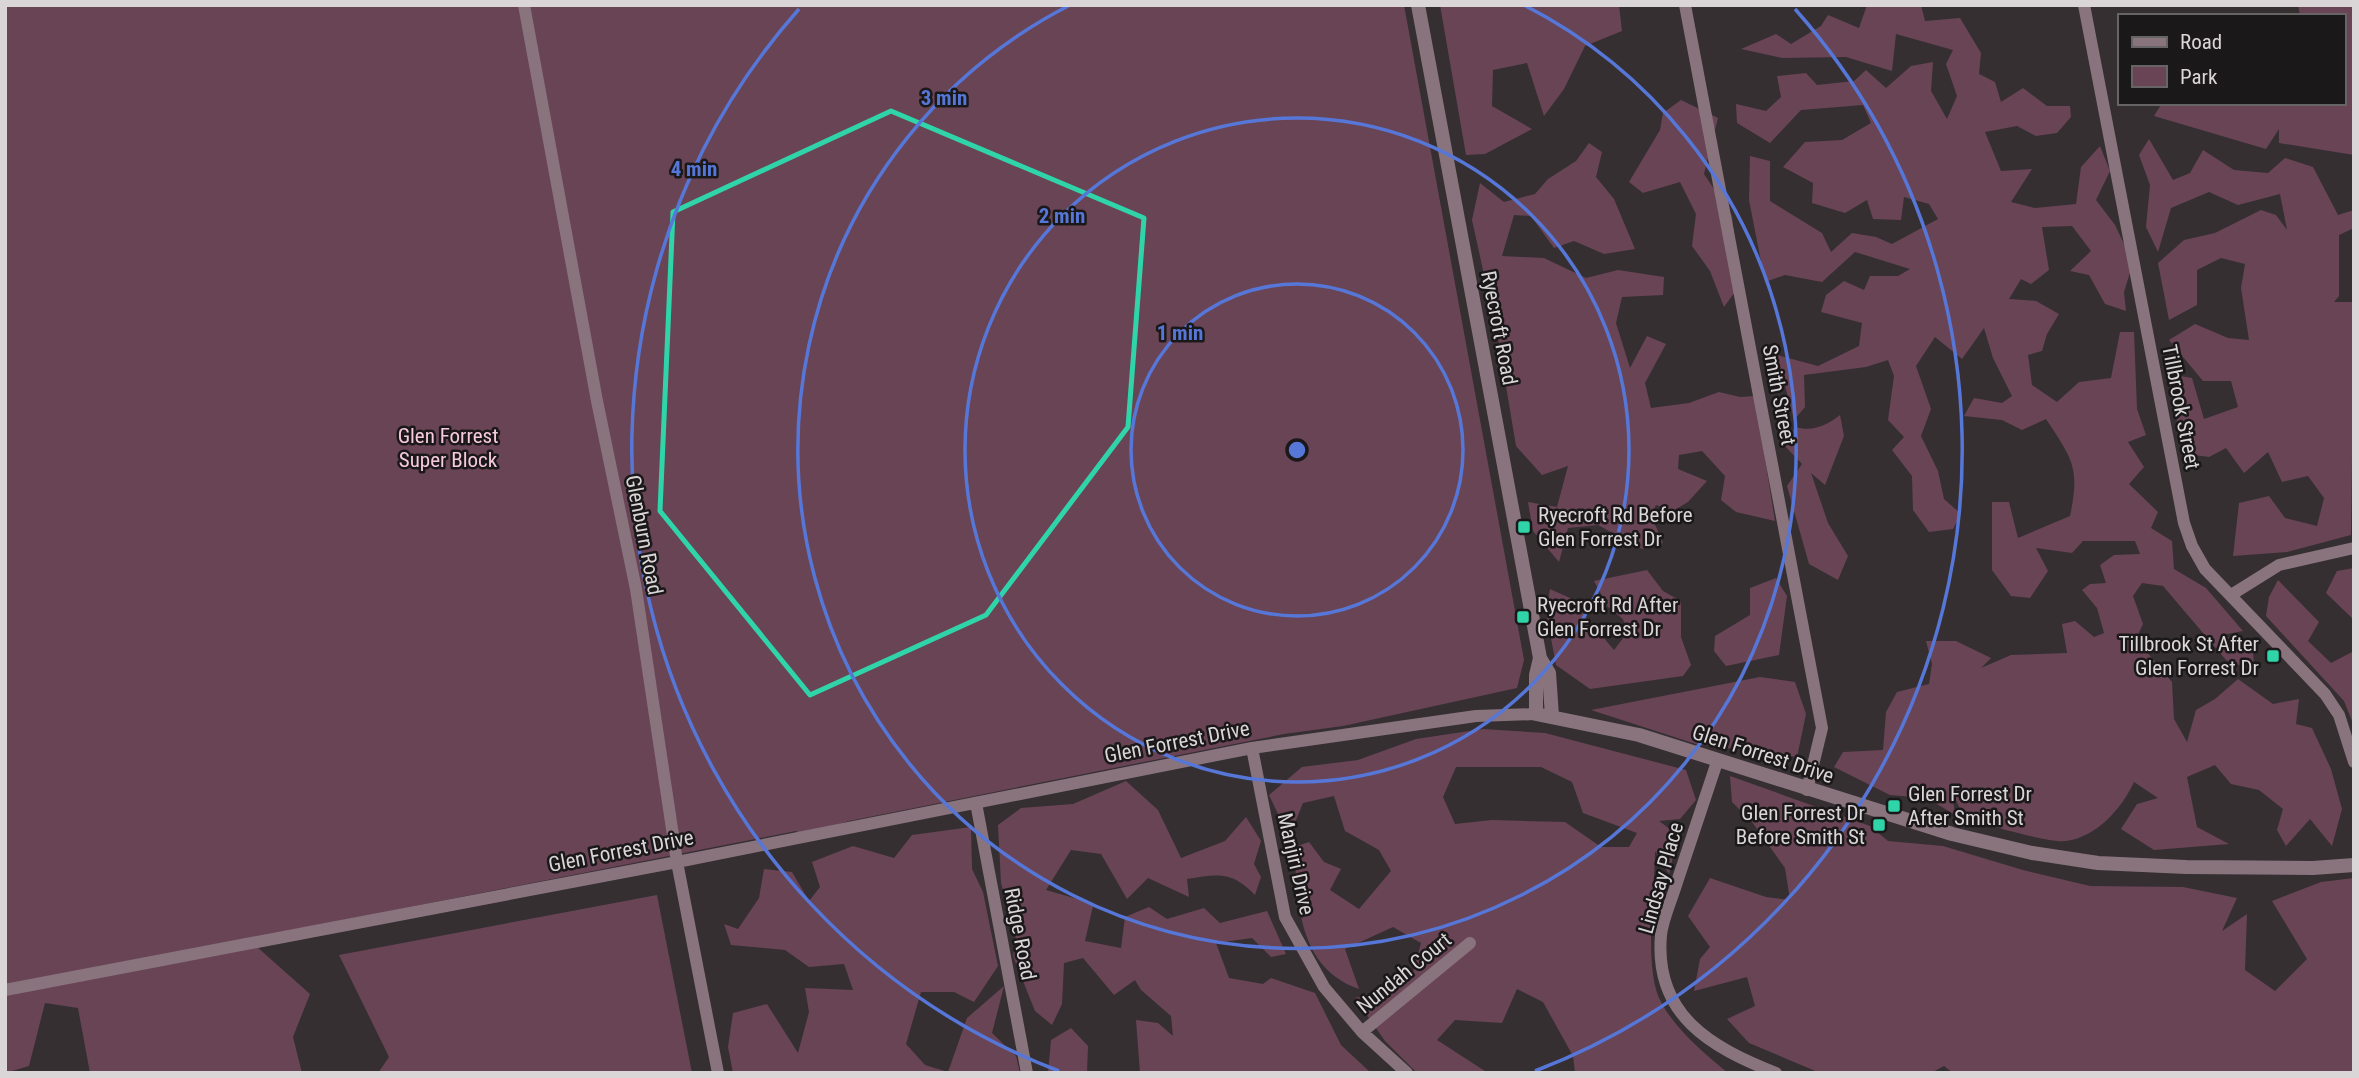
<svg xmlns="http://www.w3.org/2000/svg" width="2359" height="1078" font-family="'Roboto Condensed',sans-serif">
  <rect width="100%" height="100%" fill="#352f32"/>
  <!-- green -->
  <path fill="#694455" fill-rule="evenodd" d="M5,5H1404L1524,660L1517,688L1343,726L1284,734L849,821L803,835L796,831L248,939L310,994L293,1037L302,1073H90L78,1008L45,1003L29,1066L5,1073Z
    M1440,5H1619L1622,31L1585,46L1564,89L1544,116L1527,63L1493,70L1492,106L1532,129L1485,154L1466,155Z
    M1867,5H1921L1925,21L1960,18L1981,53L1979,74L1995,82L2001,102L2023,88L2047,106H2070L2071,117L2057,133L2036,136L2017,126L1985,132L2001,171L2032,169L2011,202L2035,208L2076,204L2081,167L2100,146L2110,171L2096,200L2115,225L2133,263L2124,292L2126,311L2105,304L2089,275L2070,271L2091,251L2072,226L2042,227L2049,270L2031,284L2021,279L2009,299L2036,301L2059,314L2047,334L2042,351L2028,355L2032,385L2057,402L2079,382L2111,378L2120,332H2134L2137,409L2146,435L2128,442L2144,467L2129,484L2158,512L2151,528L2172,541L2174,569L2206,588L2243,631L2222,635L2253,647L2254,671L2226,660L2163,586L2142,583L2133,596L2143,624L2136,639L2172,682L2174,719L2187,742L2196,710L2215,699L2238,679L2273,704L2299,699L2296,724L2312,728L2331,769L2342,809L2332,846L2310,819L2286,846L2277,830L2283,809L2259,790L2231,784L2215,765L2187,777L2197,827L2229,844L2154,850L2121,829L2137,804L2158,798L2134,782C2122,808 2097,837 2066,841C2048,843 1984,824 1964,818L1952,791L1955,815L1927,798L1890,795L1834,767L1843,752L1883,750L1886,712L1897,692L1929,684L1932,664L1926,641H1956L1991,658L1981,668L2011,655L2067,653L2062,624L2075,621L2094,637L2104,633L2097,608L2082,590L2090,584L2106,583L2100,565L2114,555L2140,554L2135,541H2083L2072,553L2036,548L2048,571L2030,598L2011,596L1992,570V502H2009L2018,538L2070,516C2080,468 2073,460 2046,419L2022,430L2002,420L1964,416L1974,398L2002,403L2012,396L1993,358L1984,328L1962,359L1935,337L1916,366L1931,409L1921,436L1938,471L1944,499L1961,514L1953,529L1929,532L1913,510L1912,476L1892,450L1904,437L1888,420L1894,376L1888,360L1866,367L1804,375L1805,407L1794,420L1777,355L1818,366L1859,346L1862,323L1821,312L1826,295L1844,281L1864,290L1870,276H1898L1910,269L1855,252L1822,282L1785,275L1765,282L1749,200L1750,156L1770,161V201L1822,233L1831,252L1852,233L1876,237L1892,244L1938,219L1929,204L1904,197L1901,220L1873,219L1867,200L1845,213L1812,203L1813,183L1783,167L1805,142L1842,140L1871,123L1863,105L1801,110L1770,143L1737,123L1736,104L1766,111L1781,97L1777,76L1806,73L1817,85L1854,81L1866,70L1886,88L1911,66L1933,62L1931,91L1947,119L1957,96L1946,64L1953,50L1896,34L1892,71L1846,57L1782,58L1741,49L1776,34L1791,44L1821,26L1828,15L1859,28Z
    M2298,5H2354V155L2279,143V129L2266,149L2154,116L2162,103H2343V16H2300Z
    M1681,100L1718,118L1704,174L1732,216L1740,285L1724,307L1710,271L1692,246L1696,214L1680,182L1643,193L1629,182L1660,130L1663,113Z
    M2149,139L2173,180L2190,173L2203,150L2234,170L2268,173L2285,158L2313,167L2338,215L2354,210V228L2339,235V296L2334,302H2354L2351,535L2287,552L2233,556L2239,503L2269,496L2285,518L2317,526L2324,498L2308,476L2282,482L2268,452L2244,473L2226,448L2209,457L2187,454L2172,405L2169,374L2192,378L2204,419L2238,407L2231,381H2203L2169,340L2195,324L2228,338L2249,340L2241,288L2245,264L2221,258L2197,270V305L2169,320L2158,263L2184,240L2215,233L2261,210L2276,215L2287,230L2280,194L2238,205L2209,192L2171,208L2158,252L2146,227L2150,185L2139,155Z
    M1589,143L1602,152L1596,177L1614,199L1635,249L1604,254L1574,241L1554,248L1531,216L1514,215L1502,256L1544,258L1586,278L1618,270L1664,277L1663,295L1622,297L1616,323L1630,368L1647,336L1666,344L1645,383L1651,408L1689,403L1719,392L1740,397L1755,396L1775,521L1736,512L1721,500L1725,476L1702,451L1679,455L1678,469L1707,481L1688,502L1673,511L1656,505L1651,515L1663,543L1642,549L1598,525L1568,528L1559,562L1533,531L1528,502L1557,507L1568,466L1542,475L1516,446L1498,338L1472,220L1480,183L1504,202L1535,194L1548,179L1576,161Z
    M1840,415L1844,436L1825,485L1811,473L1828,523L1848,556L1838,580L1809,564L1787,486L1802,464L1784,445L1795,427C1812,432 1826,426 1840,415Z
    M2354,568V620L2326,593L2337,571Z
    M1647,570L1663,591L1681,601V637L1691,665L1683,676L1590,689L1556,665L1546,612L1550,589L1570,598L1614,650L1627,633L1623,619L1608,607L1594,581Z
    M1776,578L1787,596L1779,655L1726,666L1714,651L1715,636L1750,615V588Z
    M2278,580L2319,622L2308,641L2331,663L2354,651V726L2344,701L2266,616L2269,597Z
    M1760,677L1795,682L1806,714L1797,757L1696,744L1591,710Z
    M1483,729L1545,733L1686,770L1696,800L1680,819L1659,821L1678,835L1669,874L1655,851C1655,891 1643,969 1661,1002C1676,1030 1704,1053 1728,1073H1575L1573,1056L1543,1002L1517,989L1502,1023L1455,1020L1437,1040L1488,1073H1417L1385,1041L1355,998L1411,980L1421,943L1393,927L1345,949L1359,989C1297,967 1298,902 1294,847L1309,842L1324,862L1341,869L1330,890L1359,909L1391,871L1379,850L1345,831L1334,796L1303,803L1294,825L1278,814L1269,795L1302,767L1358,760L1416,739ZM1456,767H1541L1572,782L1583,813L1637,833L1629,847H1601L1565,822L1492,820L1455,824L1443,797Z
    M1730,776L1870,826L1888,841L1943,846L2023,870L2090,886L2183,887L2237,898L2222,931L2247,914L2245,970L2275,991L2307,959L2272,901L2321,882L2354,878V1073H1953L1944,1066L1931,1073H1820L1749,1043L1727,1019L1755,1006L1747,977L1694,991L1700,959L1710,947L1688,916L1710,878L1766,897L1790,900L1785,868L1752,822L1732,802Z
    M1126,781L1158,810L1181,858L1225,841L1246,817L1261,841L1254,864L1261,877L1255,895C1231,871 1220,874 1187,879L1189,897L1148,878L1127,899L1101,854L1071,850L1046,890L1081,900L1093,906L1085,941L1121,948L1125,917L1149,907L1167,919L1204,908L1220,923L1267,911L1286,954L1271,957L1252,938L1216,943L1229,978L1263,984L1271,978L1315,993L1341,1045L1371,1073H1140L1136,1020L1158,1023L1173,1036L1171,1016L1141,990L1135,980L1114,995L1083,958L1064,963L1062,1004L1052,1025L1035,1011L1013,956L1016,939L1001,883L998,825L1021,808L1073,804Z
    M971,827L972,869L983,892L998,966L974,1002L954,992H921L906,1044L925,1065L948,1072L967,1018L1004,986L992,1033L1016,1056L1020,1073H733L728,1047L733,1013L767,1004L798,1053L809,1012L805,988L853,990L844,964L809,967L785,950L731,945L724,924L738,929L759,898L764,869L792,872L809,901L820,887L812,862L853,846L894,858L912,835Z
    M657,895L692,1073H378L389,1057L339,955Z
    M1071,1028L1088,1046L1087,1073H1048L1051,1040Z"/>
  <g fill="none" stroke-linecap="round" stroke-linejoin="round">
    <!-- minor -->
    <path stroke="#89747d" stroke-width="12" d="M524,5L597,401L636,589L677,862L718,1073
      M1685,5L1822,728L1807,790
      M2084,5L2184,523L2192,546L2205,569L2325,694L2339,715L2354,762
      M2231,595L2279,565L2354,548
      M1252,748L1285,917L1324,987L1362,1032L1407,1073
      M1717,762C1704,801 1691,840 1678,879C1673,897 1663,917 1661,935C1654,1015 1710,1047 1776,1073
      M976,803L1027,1073
      M5,990L677,862L1252,748L1476,716L1536,714
      M1362,1032L1470,943"/>
    <!-- tertiary -->
    <path stroke="#89747d" stroke-width="14" d="M1418,5L1540,658L1549,673L1552,716
      M1540,658L1536,675V714L1639,735L1952,834L2032,853L2098,863L2186,867L2313,868L2354,865"/>
  </g>
  <!-- marked area -->
  <path fill="none" stroke="#30d4a9" stroke-width="5" stroke-linejoin="round" d="M891,111L1144,218L1128,427L986,615L810,695L660,511L673,212Z"/>
  <!-- distance rings -->
  <g fill="none" stroke="#5677d8" stroke-width="3.5">
    <circle cx="1297" cy="450" r="166"/>
    <circle cx="1297" cy="450" r="332"/>
    <path d="M1524 5A499 499 0 1 1 1070 5"/>
    <path d="M1059 1071A665 665 0 0 1 799 9M1795 9A665 665 0 0 1 1535 1071"/>
  </g>
  <!-- markers -->
  <g fill="#30d4a9" stroke="#1b1819" stroke-width="2.5">
    <rect x="1517" y="520" width="14" height="14" rx="3.5"/>
    <rect x="1516" y="610" width="14" height="14" rx="3.5"/>
    <rect x="2266" y="649" width="14" height="14" rx="3.5"/>
    <rect x="1887" y="799" width="14" height="14" rx="3.5"/>
    <rect x="1872" y="818" width="14" height="14" rx="3.5"/>
  </g>
  <g text-anchor="middle" dominant-baseline="central" stroke-width="5" stroke-linejoin="round" paint-order="stroke">
    <!-- street labels -->
    <g font-size="21" fill="#dad6d8" stroke="#1b1819">
      <text transform="translate(1499 328) rotate(79)">Ryecroft Road</text>
      <text transform="translate(1779 395) rotate(79)">Smith Street</text>
      <text transform="translate(2181 407) rotate(79)">Tillbrook Street</text>
      <text transform="translate(644 535) rotate(79)">Glenburn Road</text>
      <text transform="translate(1177 742) rotate(-11)">Glen Forrest Drive</text>
      <text transform="translate(1763 754) rotate(18)">Glen Forrest Drive</text>
      <text transform="translate(621 851) rotate(-11)">Glen Forrest Drive</text>
      <text transform="translate(1296 864) rotate(77)">Manjiri Drive</text>
      <text transform="translate(1661 878) rotate(-74)">Lindsay Place</text>
      <text transform="translate(1020 934) rotate(79)">Ridge Road</text>
      <text transform="translate(1404 973) rotate(-39)">Nundah Court</text>
    </g>
    <!-- park labels -->
    <g font-size="21" fill="#f7c9dd" stroke="#1b1819">
      <text x="448" y="436">Glen Forrest<tspan x="448" dy="24">Super Block</tspan></text>
    </g>
    <!-- poi labels -->
    <g font-size="21" fill="#dad6d8" stroke="#1b1819" text-anchor="start">
      <text x="1538" y="515">Ryecroft Rd Before<tspan x="1538" dy="24">Glen Forrest Dr</tspan></text>
      <text x="1537" y="605">Ryecroft Rd After<tspan x="1537" dy="24">Glen Forrest Dr</tspan></text>
      <text x="2259" y="644" text-anchor="end">Tillbrook St After<tspan x="2259" dy="24">Glen Forrest Dr</tspan></text>
      <text x="1908" y="794">Glen Forrest Dr<tspan x="1908" dy="24">After Smith St</tspan></text>
      <text x="1865" y="813" text-anchor="end">Glen Forrest Dr<tspan x="1865" dy="24">Before Smith St</tspan></text>
    </g>
  </g>
  <circle cx="1297" cy="450" r="10" fill="#5677d8" stroke="#1b1819" stroke-width="3.5"/>
  <g font-size="21" text-anchor="middle" font-weight="bold" fill="#5677d8" stroke="#1b1819" stroke-width="5" stroke-linejoin="round" paint-order="stroke">
    <text x="944" y="105">3 min</text>
    <text x="694" y="176">4 min</text>
    <text x="1062" y="223">2 min</text>
    <text x="1180" y="340">1 min</text>
  </g>
  <!-- border -->
  <rect width="2359" height="1078" fill="none" stroke="#dad6d8" stroke-width="14"/>
  <!-- legend -->
  <rect x="2118" y="14" width="228" height="91" fill="#1b1819" stroke="#676465" stroke-width="2"/>
  <rect x="2132" y="37" width="35" height="10" fill="#89747d" stroke="#676465" stroke-width="2"/>
  <text x="2180" y="49" font-size="21" fill="#dad6d8">Road</text>
  <rect x="2132" y="66" width="35" height="21" fill="#694455" stroke="#676465" stroke-width="2"/>
  <text x="2180" y="84" font-size="21" fill="#dad6d8">Park</text>
</svg>
